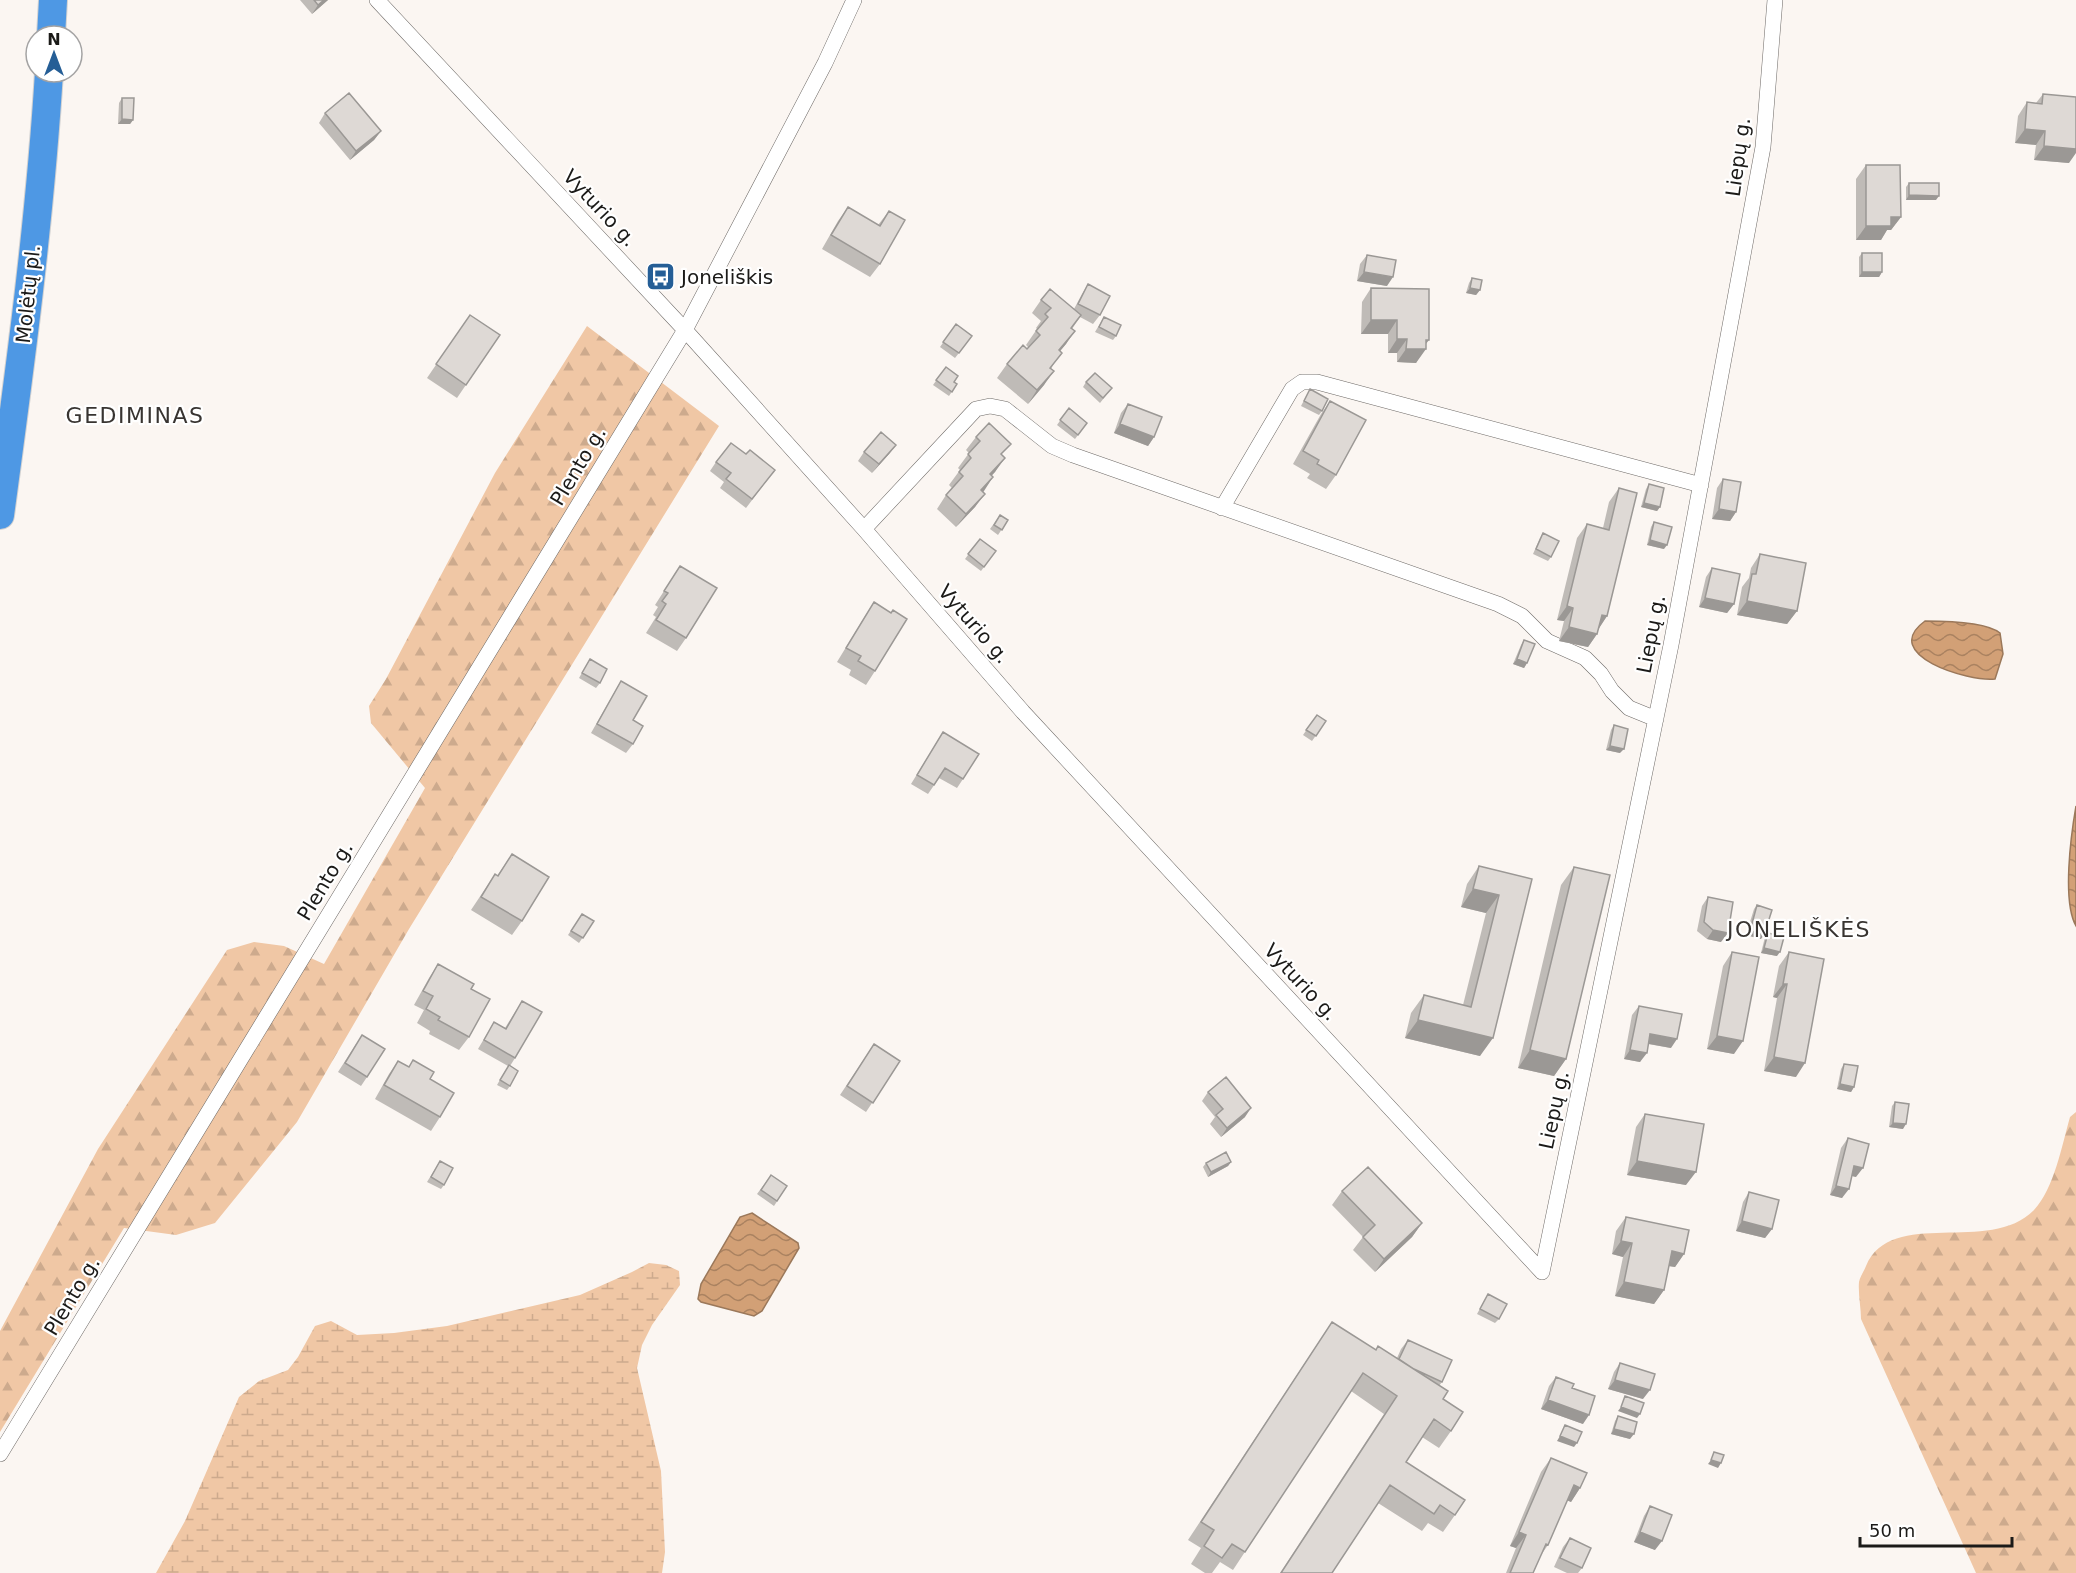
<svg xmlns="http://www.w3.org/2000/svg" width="2076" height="1573" font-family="'DejaVu Sans',sans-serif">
  <defs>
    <pattern id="forest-firs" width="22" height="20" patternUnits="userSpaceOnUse" patternTransform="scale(1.5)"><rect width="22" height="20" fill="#f0c7a5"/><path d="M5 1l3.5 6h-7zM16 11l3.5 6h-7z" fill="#cdaa8d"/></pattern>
    <pattern id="wetland-marsh" width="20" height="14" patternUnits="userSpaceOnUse" patternTransform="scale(1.5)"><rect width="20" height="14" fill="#f0c7a5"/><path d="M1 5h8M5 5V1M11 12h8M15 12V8" fill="none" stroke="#cdaa8d"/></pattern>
    <pattern id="water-waves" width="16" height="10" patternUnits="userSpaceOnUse" patternTransform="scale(1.5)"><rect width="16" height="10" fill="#d2a076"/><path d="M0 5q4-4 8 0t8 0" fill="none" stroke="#aa8260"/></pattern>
  </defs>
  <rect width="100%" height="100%" fill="#fbf6f2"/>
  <!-- forest -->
  <path fill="url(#forest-firs)" d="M587,326L719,426L409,929L297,1122L215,1223L176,1235L124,1228L0,1432V1331L98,1149L227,950L254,942L284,946L324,964L425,788L371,723L369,706L386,679L495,473Z
    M2076,1112V1573H1976L1861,1319C1861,1308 1858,1294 1859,1282C1860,1277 1864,1271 1866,1266C1892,1206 1989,1256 2034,1210C2054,1189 2062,1145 2070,1117Z"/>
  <!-- wetland -->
  <path fill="url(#wetland-marsh)" d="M649,1263L666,1265L679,1271L680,1285L652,1325L642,1345L637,1368L661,1471L665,1552L662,1573H156L185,1521L239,1397L259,1381L288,1370L298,1357L315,1326L331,1321L357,1335L394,1333L447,1326L580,1295L632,1272Z"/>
  <!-- water -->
  <path fill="url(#water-waves)" stroke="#9b785a" stroke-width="1.5" d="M1925,621C1943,621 1986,622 2000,633L2003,654L1995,679C1969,682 1878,655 1925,621Z
    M2076,806V926C2062,901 2071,835 2076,806Z
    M752,1213L798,1243L799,1248L762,1311L754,1316L701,1302L698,1299L701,1284L740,1217Z"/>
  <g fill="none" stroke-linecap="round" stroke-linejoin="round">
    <defs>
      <path id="street" d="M377,0L685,330L864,529L1023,712L1542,1272
        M1222,508L1292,389L1302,382H1317L1701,485
        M864,529L976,409L990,406L1005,409L1052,446L1073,455L1498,604L1522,616L1547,641L1585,658L1601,674L1612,691L1629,708L1656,719
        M1542,1272L1671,645L1763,147L1775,0
        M0,1454L685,330L825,63L854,0"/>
      <path id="highway" d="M51,36L53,0
        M0,515C20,368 40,220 49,72"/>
    </defs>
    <!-- street casing -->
    <use href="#street" stroke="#6e6a67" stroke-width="16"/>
    <!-- highway casing -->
    <use href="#highway" stroke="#d1d1d1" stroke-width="30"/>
    <!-- street -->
    <use href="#street" stroke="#fff" stroke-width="15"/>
    <!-- highway -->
    <use href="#highway" stroke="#4e98e4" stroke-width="28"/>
  </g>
  <!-- wall -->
  <path fill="#bfbbb7" d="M300,0H328L312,14Z
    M2043,94L2069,163L2034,160L2036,145L2015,143L2018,116L2027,102L2036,103Z
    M122,98L133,120L130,124H118L119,103Z
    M325,113L381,131L374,140L350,160L319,123Z
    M1866,165L1901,217L1891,230H1887L1881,240H1856V179Z
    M1909,183L1936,200H1906V187Z
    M848,207L878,225L889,211L880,264L870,277L822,249L838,221Z
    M1862,253L1882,272L1879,277H1859V257Z
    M1367,255L1387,286L1357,281L1360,264Z
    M1472,278L1480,290L1476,295L1466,293L1469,283Z
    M1088,284L1100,315L1093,324L1080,317L1072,329L1066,344L1060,351L1051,369L1044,385L1028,404L997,378L1007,364L1029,348L1026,345L1037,329L1036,328L1041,321L1032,313L1041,300L1074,309L1082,294Z
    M1371,288L1426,344L1416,363L1397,362V353H1388V334H1361L1362,302Z
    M470,315L500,335L457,398L427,378Z
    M1104,317L1116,336L1113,340L1095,332Z
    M956,324L972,336L955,358L940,347Z
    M946,367L954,382L957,384L949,396L933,385Z
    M1086,382L1112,388L1100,403L1083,387Z
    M1310,389L1322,411L1319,415L1301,406Z
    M1330,401L1336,475L1326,489L1307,478L1310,474L1293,464L1321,414Z
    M1128,404L1154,437L1148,446L1114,433L1121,413Z
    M1069,408L1087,423L1075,439L1057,425Z
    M976,437L1002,456L995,472L991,476L975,507L956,527L937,509L946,495L952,488L949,485L960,470L958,468L969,453L966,450Z
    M896,445L889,454L872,473L858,461L864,452Z
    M746,454L775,470L746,508L720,488L724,482L710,471L716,462Z
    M1723,479L1736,512L1730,521L1712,519L1717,488Z
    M1649,484L1660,507L1657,511L1641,507L1646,489Z
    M1619,488L1607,616L1598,629L1597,634L1588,647L1559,641L1564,621L1557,620L1577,538L1587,524L1603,528L1609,502Z
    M1000,515L1008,520L998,535L990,529Z
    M1654,522L1664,549L1647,545L1651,527Z
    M1543,533L1551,557L1548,561L1533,554L1540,538Z
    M980,539L996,551L981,571L965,559Z
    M1760,554L1797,611L1787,624L1737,615L1742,587L1749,578L1751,568Z
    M680,566L686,638L677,651L646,633L656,617L653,615L658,607L655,605Z
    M1712,568L1734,604L1727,613L1699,607L1706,577Z
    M874,602L891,613L875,671L866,685L849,675L851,670L837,662L865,616Z
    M1524,640L1527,663L1524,668L1513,664L1521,645Z
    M590,659L600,683L596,688L579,678Z
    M621,681L633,720V744L626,753L591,733L615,691Z
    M1317,715L1326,721L1312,741L1303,735Z
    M1614,725L1620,753L1606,750L1611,730Z
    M943,732L963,779L957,788L939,778L928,794L911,784Z
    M512,854L522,921L512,935L471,910L495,874L497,876Z
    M1479,866L1532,879L1480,1056L1405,1038L1411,1013L1424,995L1463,1005L1486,913L1461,907L1467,884Z
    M1574,867L1566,1059L1554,1076L1518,1068L1561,885Z
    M1708,897L1721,942L1707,939L1697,931L1702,906Z
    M1757,905L1761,939L1746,935L1754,909Z
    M582,914L594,921L579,943L568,935Z
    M1768,933L1777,956L1761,953L1765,937Z
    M1732,952L1734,1054L1707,1049L1723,966Z
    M1789,952L1796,1077L1764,1071L1777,998L1773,997L1779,966Z
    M438,964L471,989L469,1037L459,1050L429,1034L430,1031L417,1023L424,1010L414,1005L429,978Z
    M522,1001L515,1058L510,1066V1086L507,1090L497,1085L508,1066L478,1049L494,1022L505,1028Z
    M1639,1006L1671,1048L1648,1044L1640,1062L1624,1059L1632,1015Z
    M356,1044L367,1077L361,1086L338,1072Z
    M874,1044L900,1061L866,1112L840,1095Z
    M413,1060L430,1079L440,1117L431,1131L375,1099L389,1074L398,1061L409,1067Z
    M1844,1064L1854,1087L1851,1092L1837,1089L1841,1069Z
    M1208,1092L1245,1117L1221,1137L1210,1124L1215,1117L1202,1101Z
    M1895,1102L1903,1129L1889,1127L1892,1106Z
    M1645,1114L1686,1185L1627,1175L1636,1127Z
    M1848,1138L1856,1177L1852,1176L1842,1198L1830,1195L1841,1148Z
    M440,1161L444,1185L441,1189L427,1182Z
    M1231,1162L1228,1166L1208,1177L1203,1167L1206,1163Z
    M771,1175L787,1186L774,1206L757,1194Z
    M1342,1191L1422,1223L1412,1237L1375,1272L1353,1250L1363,1237L1332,1205Z
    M1749,1192L1772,1229L1765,1238L1736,1231L1743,1202Z
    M1626,1217L1684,1254L1675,1267L1669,1266L1664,1290L1654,1304L1615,1296L1623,1257L1612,1254L1616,1231Z
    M1488,1294L1499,1319L1495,1323L1477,1314Z
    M1332,1322L1375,1350L1397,1358L1401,1349L1408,1340L1442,1382L1439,1386L1451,1431L1439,1448L1422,1437L1406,1462L1455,1515L1443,1532L1428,1523L1422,1531L1378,1503L1332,1573H1280L1384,1414L1351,1391L1233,1570L1220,1562L1212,1573H1205L1191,1564L1201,1548L1188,1540Z
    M1620,1363L1643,1399L1608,1389L1614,1372Z
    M1556,1377L1572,1388L1583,1424L1541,1409L1549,1386Z
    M1618,1416L1630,1439L1611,1434L1615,1421Z
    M1551,1458L1580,1488L1571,1502L1567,1500L1548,1545L1541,1555L1533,1573H1506L1516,1548L1510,1546L1541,1472Z
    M1650,1506L1655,1550L1634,1542L1644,1516Z
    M1570,1538L1582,1568L1578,1573H1567L1554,1567L1563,1547Z"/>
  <!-- shaded-wall -->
  <path fill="#9b9895" d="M324,0H328L312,14L318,5Z
    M122,119L133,120L130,124H118Z
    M2025,129L2045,131L2036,145L2015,143Z
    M381,131L374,140L350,160L356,151Z
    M2044,146L2076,149V153L2069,163L2034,160Z
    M1909,195L1939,196L1936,200H1906Z
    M1891,217H1901L1891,230H1887L1881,240H1856L1866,226Z
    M1364,272L1393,277L1387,286L1357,281Z
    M1862,272H1882L1879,277H1859Z
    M1470,288L1480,290L1476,295L1466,293Z
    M1371,320H1397L1388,334H1361Z
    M1075,331L1066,344L1050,363L1059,350Z
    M1397,339H1407L1397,353H1388Z
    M1426,340H1429L1422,349H1426L1416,363L1397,362L1406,349Z
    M1054,371L1044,385L1028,404L1037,390Z
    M1120,424L1154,437L1148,446L1114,433Z
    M896,445L889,454L872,473L879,464Z
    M1005,458L995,472L980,488L990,474Z
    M993,477L984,491L971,504L981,490Z
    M985,494L975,507L956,527L966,514Z
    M1644,503L1660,507L1657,511L1641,507Z
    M1719,509L1736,512L1730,521L1712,519Z
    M1650,540L1667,545L1664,549L1647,545Z
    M1705,598L1734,604L1727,613L1699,607Z
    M1747,601L1797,611L1787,624L1737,615Z
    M1567,606L1573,608L1564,621L1557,620Z
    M1602,615L1607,616L1598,630Z
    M1569,627L1597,634L1588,647L1559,641Z
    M1517,659L1527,663L1524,668L1513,664Z
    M1610,746L1624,749L1620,753L1606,750Z
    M1473,889L1499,895L1486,913L1461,907Z
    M1713,930L1728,933L1721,942L1707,939Z
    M1750,931L1764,935L1761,939L1746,935Z
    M1764,948L1780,952L1777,956L1761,953Z
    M1783,984H1787L1777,998L1773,997Z
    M1418,1020L1493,1038L1480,1056L1405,1038Z
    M1650,1034L1677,1039L1671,1048L1644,1043Z
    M1717,1036L1743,1041L1734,1054L1707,1049Z
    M1530,1050L1566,1059L1554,1076L1518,1068Z
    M1630,1050L1647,1053L1640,1062L1624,1059Z
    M1774,1057L1805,1063L1796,1077L1764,1071Z
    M1840,1084L1854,1087L1851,1092L1837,1089Z
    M1251,1108L1245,1117L1221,1137L1227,1128Z
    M1893,1123L1906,1124L1903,1129L1889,1127Z
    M1637,1161L1696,1172L1686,1185L1627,1175Z
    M1231,1162L1228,1166L1208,1177L1211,1172Z
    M1854,1166L1863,1168L1856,1177L1848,1175Z
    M1836,1186L1849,1189L1842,1198L1830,1195Z
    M1742,1221L1772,1229L1765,1238L1736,1231Z
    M1422,1223L1412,1237L1375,1272L1384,1259Z
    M1621,1241L1632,1243L1623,1257L1612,1254Z
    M1672,1251L1684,1254L1675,1267L1662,1265Z
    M1624,1282L1664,1290L1654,1304L1615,1296Z
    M1615,1380L1650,1390L1643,1399L1608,1389Z
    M1548,1400L1589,1415L1583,1424L1541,1409Z
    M1621,1407L1640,1414L1637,1418L1618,1411Z
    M1614,1429L1634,1434L1630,1439L1611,1434Z
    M1560,1436L1577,1443L1574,1447L1557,1441Z
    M1711,1460L1721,1463L1718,1468L1708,1464Z
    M1574,1485L1580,1488L1571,1502L1564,1499Z
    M1519,1532L1526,1535L1516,1548L1510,1546Z
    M1640,1532L1662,1541L1655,1550L1634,1542Z"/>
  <!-- building -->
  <path fill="#ded9d5" stroke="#9b9895" stroke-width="1.5" d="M314,0H324L318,5Z
    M349,93L381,131L356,151L325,113Z
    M2043,94L2076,97V149L2044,146L2045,131L2025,129L2027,102L2042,104Z
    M122,98H134L133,120L122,119Z
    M1866,165H1900L1901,217H1891V226H1866Z
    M1909,183H1939V196L1909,195Z
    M848,207L880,226L889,211L905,220L880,264L831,235Z
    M1862,253H1882V272H1862Z
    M1367,255L1396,260L1393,277L1364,272Z
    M1472,278L1482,280L1480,290L1470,288Z
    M1088,284L1110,296L1100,315L1078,304Z
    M1371,288L1429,289V340H1426V349H1406L1407,339H1397V320H1371Z
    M1050,289L1081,315L1071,328L1075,331L1059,350L1062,353L1050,368L1054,371L1037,390L1007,364L1023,345L1027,349L1040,335L1036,331L1048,317L1045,314L1051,308L1041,300Z
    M470,315L500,335L466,385L436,364Z
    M1104,317L1121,325L1116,336L1099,327Z
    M956,324L972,336L959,353L943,342Z
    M946,367L958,376L954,382L957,384L952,392L936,380Z
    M1095,373L1112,388L1103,398L1086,382Z
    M1310,389L1328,399L1322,411L1304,401Z
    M1330,401L1366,420L1336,475L1317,464L1319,460L1303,451Z
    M1128,404L1162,417L1154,437L1120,424Z
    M1069,408L1087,423L1078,435L1060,420Z
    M989,423L1011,444L1001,454L1005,458L990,474L993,477L981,490L985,494L966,514L946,495L963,476L959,472L971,458L968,454L980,441L976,437Z
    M881,432L896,445L879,464L864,452Z
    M731,443L746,454L750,450L775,470L752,499L726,479L731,473L716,462Z
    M1723,479L1741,482L1736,512L1719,509Z
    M1649,484L1664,488L1660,507L1644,503Z
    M1619,488L1637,493L1607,616L1602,615L1597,634L1569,627L1573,608L1567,606L1587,524L1609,530Z
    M1000,515L1008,520L1002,530L994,525Z
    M1654,522L1672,527L1667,545L1650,540Z
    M1543,533L1559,541L1551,557L1536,549Z
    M980,539L996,551L984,567L968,554Z
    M1760,554L1806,563L1797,611L1747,601L1752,574H1756Z
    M680,566L717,588L686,638L656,620L666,604L662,601L668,593L664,591Z
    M1712,568L1740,574L1734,604L1705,598Z
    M874,602L891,613L893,610L907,619L875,671L858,661L861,656L846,648Z
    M1524,640L1535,644L1527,663L1517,659Z
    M590,659L607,669L600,683L582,673Z
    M621,681L647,696L633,720L643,726L633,744L597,724Z
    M1317,715L1326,721L1316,736L1306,730Z
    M1614,725L1628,729L1624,749L1610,746Z
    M943,732L979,754L963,779L945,768L934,785L917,775Z
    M512,854L549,877L522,921L481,897L495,874L498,876Z
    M1479,866L1532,879L1493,1038L1418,1020L1424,995L1471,1007L1499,895L1473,889Z
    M1574,867L1610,875L1566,1059L1530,1050Z
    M1708,897L1733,902L1728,933L1713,930L1704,922Z
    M1757,905L1772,910L1764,935L1750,931Z
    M582,914L594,921L583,938L571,931Z
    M1768,933L1784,937L1780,952L1764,948Z
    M1732,952L1759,957L1743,1041L1717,1036Z
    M1789,952L1824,959L1805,1063L1774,1057L1787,984H1783Z
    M438,964L474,984L471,989L490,999L469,1037L438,1020L440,1017L426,1009L433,996L423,991Z
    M522,1001L542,1012L515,1058L484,1040L494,1022L506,1029Z
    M1639,1006L1682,1014L1677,1039L1650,1034L1647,1053L1630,1050Z
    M362,1035L385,1049L367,1077L345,1063Z
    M874,1044L900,1061L873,1103L847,1086Z
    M413,1060L434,1072L430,1079L454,1093L440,1117L384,1085L398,1061L409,1067Z
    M1844,1064L1858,1066L1854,1087L1840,1084Z
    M509,1065L518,1071L510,1086L500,1080Z
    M1226,1077L1251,1108L1227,1128L1216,1115L1223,1109L1208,1092Z
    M1895,1102L1909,1104L1906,1124L1893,1123Z
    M1645,1114L1704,1124L1696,1172L1637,1161Z
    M1848,1138L1869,1144L1863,1168L1854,1166L1849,1189L1836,1186Z
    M1226,1152L1231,1162L1211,1172L1206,1163Z
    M440,1161L453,1168L444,1185L431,1177Z
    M1368,1167L1422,1223L1384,1259L1363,1237L1375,1225L1342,1191Z
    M771,1175L787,1186L777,1201L761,1190Z
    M1749,1192L1779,1200L1772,1229L1742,1221Z
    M1626,1217L1689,1230L1684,1254L1672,1251L1664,1290L1624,1282L1632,1243L1621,1241Z
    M1488,1294L1507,1304L1499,1319L1480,1309Z
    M1332,1322L1376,1350L1378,1346L1448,1391L1443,1399L1463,1412L1451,1431L1434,1419L1406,1462L1465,1500L1455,1515L1440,1505L1434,1514L1390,1485L1332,1573H1281L1397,1396L1363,1373L1245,1552L1232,1544L1222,1558L1204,1546L1214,1530L1201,1522Z
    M1408,1340L1452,1360L1442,1382L1414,1369L1399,1359Z
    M1620,1363L1655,1374L1650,1390L1615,1380Z
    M1556,1377L1574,1384L1572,1388L1595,1396L1589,1415L1548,1400Z
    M1625,1396L1644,1403L1640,1414L1621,1407Z
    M1618,1416L1637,1422L1634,1434L1614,1429Z
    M1565,1425L1582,1432L1577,1443L1560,1436Z
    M1714,1452L1724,1455L1721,1463L1711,1460Z
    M1551,1458L1587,1473L1580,1488L1574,1485L1548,1545L1546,1544L1533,1573H1510L1526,1535L1519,1532Z
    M1650,1506L1672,1515L1662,1541L1640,1532Z
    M1570,1538L1591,1548L1582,1568L1560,1558Z"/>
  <!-- icons -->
  <defs>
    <symbol id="bus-square" viewBox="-11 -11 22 22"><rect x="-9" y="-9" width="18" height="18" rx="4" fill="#255e96" stroke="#fff"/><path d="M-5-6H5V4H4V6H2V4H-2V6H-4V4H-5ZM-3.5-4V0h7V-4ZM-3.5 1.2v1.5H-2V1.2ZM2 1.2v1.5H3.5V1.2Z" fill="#fff"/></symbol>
  </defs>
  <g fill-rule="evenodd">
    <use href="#bus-square" x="644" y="260" width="33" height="33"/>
  </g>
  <g text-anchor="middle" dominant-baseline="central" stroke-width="4.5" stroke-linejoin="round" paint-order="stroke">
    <!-- street labels -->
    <g font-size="20" fill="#1b1a18" stroke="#fff">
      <text transform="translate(1738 157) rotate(-82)">Liepų g.</text>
      <text transform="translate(600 208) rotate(47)">Vyturio g.</text>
      <text transform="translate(28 294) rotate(-84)">Molėtų pl.</text>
      <text transform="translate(578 466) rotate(-59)">Plento g.</text>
      <text transform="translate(974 624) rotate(49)">Vyturio g.</text>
      <text transform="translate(1651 634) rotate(-79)">Liepų g.</text>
      <text transform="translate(325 881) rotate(-59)">Plento g.</text>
      <text transform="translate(1301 982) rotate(47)">Vyturio g.</text>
      <text transform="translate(1554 1110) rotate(-78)">Liepų g.</text>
      <text transform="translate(72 1296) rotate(-59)">Plento g.</text>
    </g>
    <!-- poi labels -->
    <g font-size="20" fill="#1b1a18" stroke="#fff" text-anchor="start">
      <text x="681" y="277">Joneliškis</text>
    </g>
    <!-- quarter labels -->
    <g font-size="22" letter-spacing="1.5" fill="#383431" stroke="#fff">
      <text x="135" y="415">GEDIMINAS</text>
      <text x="1799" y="929">JONELIŠKĖS</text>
    </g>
  </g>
  <!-- north arrow -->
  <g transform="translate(54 54)"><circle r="28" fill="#ffffff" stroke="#a4a3a3" stroke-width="1.5"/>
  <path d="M0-4.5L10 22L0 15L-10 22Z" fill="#255e96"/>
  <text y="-9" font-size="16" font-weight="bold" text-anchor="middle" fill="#1b1a18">N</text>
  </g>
  <!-- scale -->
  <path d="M1860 1537v9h152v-9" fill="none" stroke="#1b1a18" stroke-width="3"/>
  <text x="1869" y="1537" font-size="18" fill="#1b1a18" stroke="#ffffff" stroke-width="4.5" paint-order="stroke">50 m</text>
</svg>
